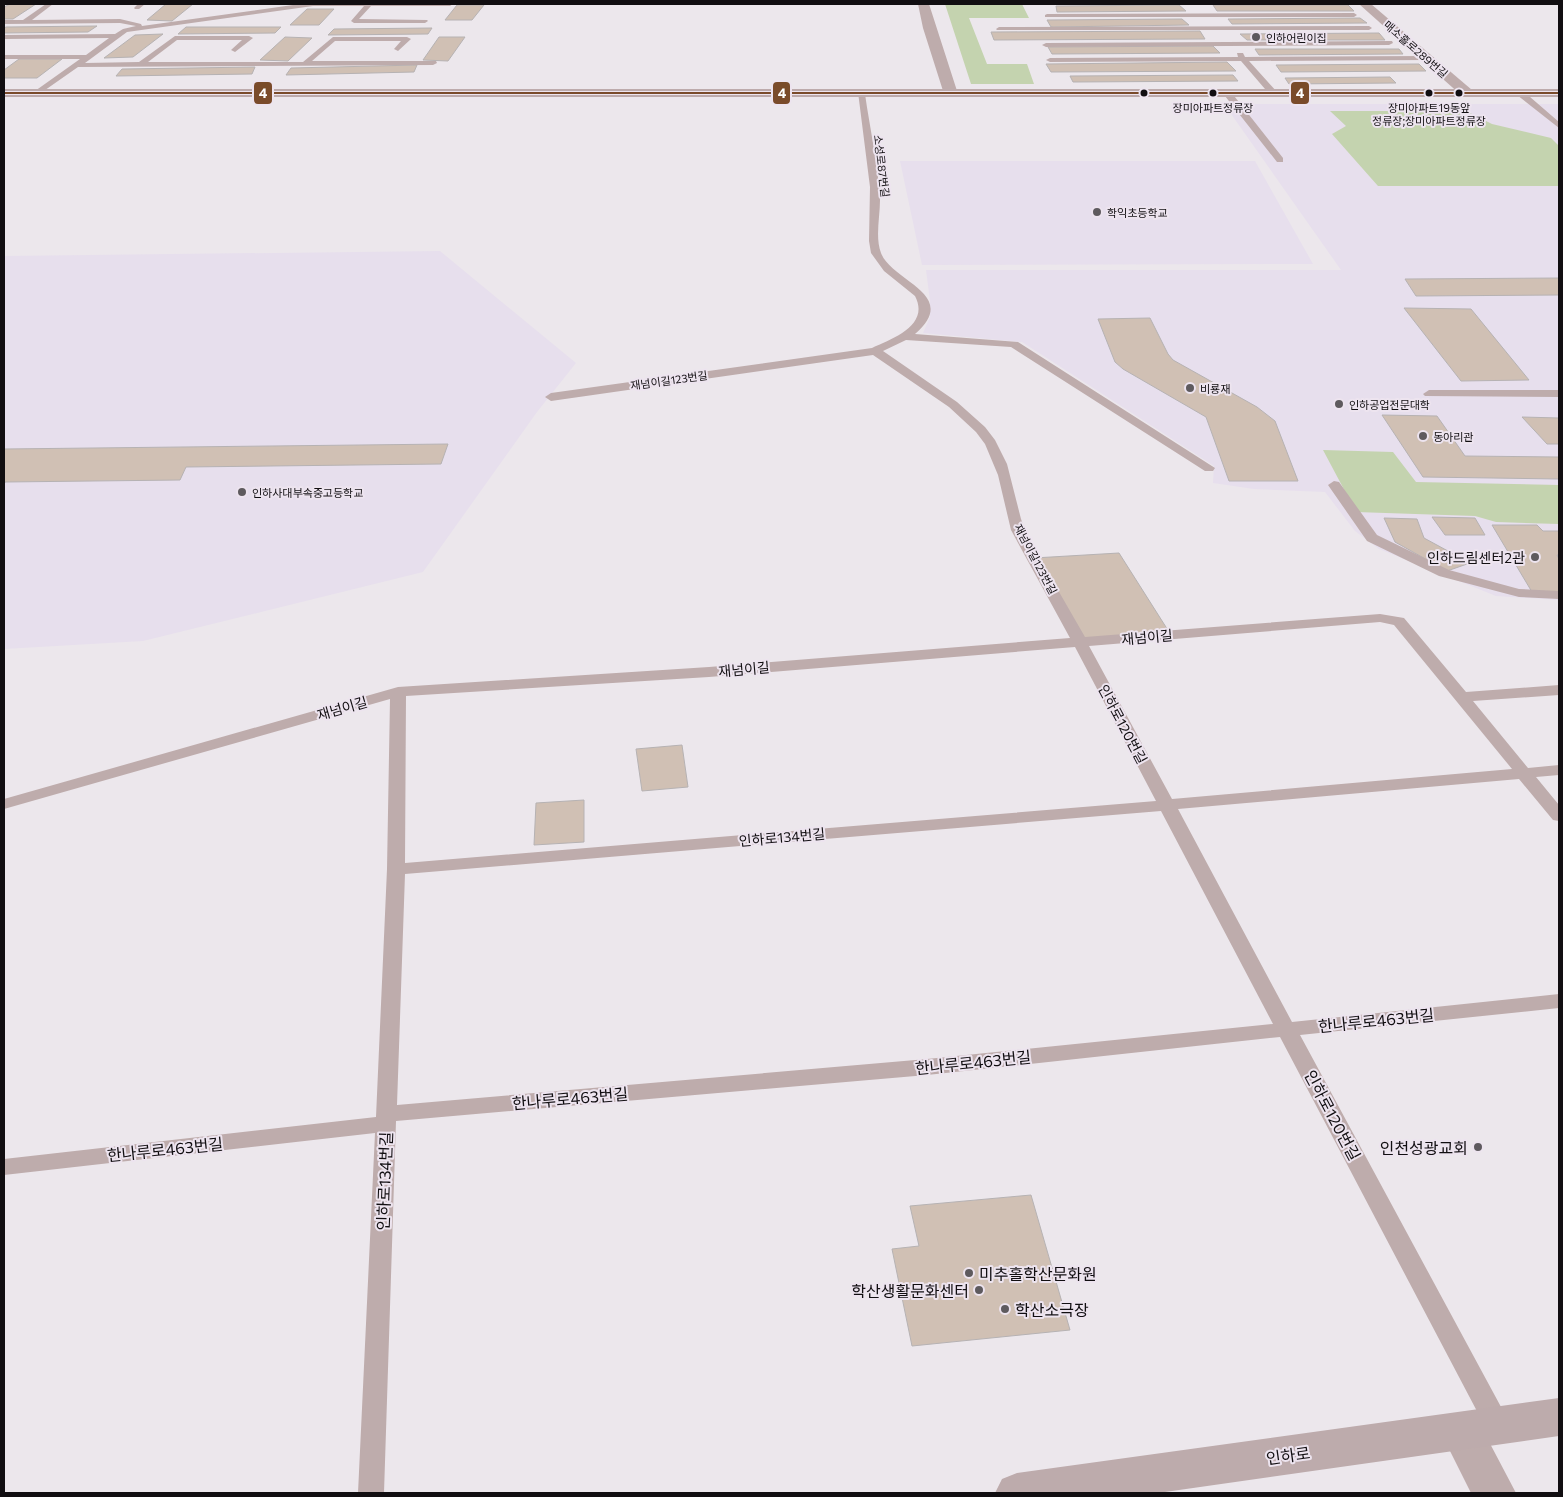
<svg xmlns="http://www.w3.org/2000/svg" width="1563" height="1497" font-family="Commissioner,'Noto Sans KR',sans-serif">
  <rect width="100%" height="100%" fill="#ece7ec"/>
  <!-- education -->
  <path fill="#e7dfed" d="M1224,104H1559V600L1496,596L1379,549L1355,531L1325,492L1254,489L1213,483L1214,466L1022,342L923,333L930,317V301L926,270H1341Z
    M900,161H1255L1313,264L922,265Z
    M440,251L576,363L537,412L423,572L143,641L4,649V256Z"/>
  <!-- green -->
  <path fill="#c4d3af" d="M945,4H1022L1029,18H969L987,64H1027L1034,84H971Z
    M1330,111H1466L1492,124L1551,138L1559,146V186H1378L1332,134L1346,126Z
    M1323,450L1393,452L1416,482L1559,485V524L1496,522L1475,516L1356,512Z"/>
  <!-- building -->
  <path fill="#d0c0b4" stroke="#b6b2b3" d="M10,4H36L13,19H4V7Z
    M166,4H193L172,21L147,20Z
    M457,5H484L472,20H445Z
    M1179,5L1186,11L1057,12L1056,6Z
    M1213,5H1348L1354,11H1217Z
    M307,9H334L319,25H290Z
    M1360,18L1367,23L1232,24L1228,19Z
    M1182,19L1189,25L1051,27L1047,20Z
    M97,26L88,32L4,33V28L6,27Z
    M186,27H281L275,33L178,34Z
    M432,28L428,34L328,35L334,29Z
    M1200,31L1205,39L994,40L991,32Z
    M1379,33L1385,40H1247L1240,34Z
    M163,34L133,57L104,58L135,35Z
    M285,37L312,38L288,61L260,60Z
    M439,37H465L448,61L423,60Z
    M1213,46L1220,53L1052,54L1048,47Z
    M1255,49H1399L1403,54L1259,55Z
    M19,59H62L37,78H4V70Z
    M1227,62L1236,71L1051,72L1046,64Z
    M1419,64L1426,71L1281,72L1276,65Z
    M417,65L414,72L286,75L291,68Z
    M255,67L252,74L116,76L122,69Z
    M1233,75L1238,81L1073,82L1070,76Z
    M1390,77L1396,83L1289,84L1285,78Z
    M1559,278V295L1416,296L1405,279Z
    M1404,308L1471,309L1529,380L1461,381Z
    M1150,318L1168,354L1173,360L1257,407L1275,421L1298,481H1229L1206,417L1123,369L1115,362L1098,319Z
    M1382,415L1437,416L1465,456L1559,457V479L1423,477Z
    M1522,417L1559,418V444H1547Z
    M448,444L441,464L186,467L180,480L5,482L4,485V449Z
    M1432,517L1475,518L1485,535H1445Z
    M1384,518L1417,519L1424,538L1470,563L1447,571L1395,542Z
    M1492,525H1537L1543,531H1559V555H1557L1559,559V592H1532Z
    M1119,553L1171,635L1079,642L1034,558Z
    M682,745L688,787L642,791L636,749Z
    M584,800V842L534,845L536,803Z
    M1031,1195L1070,1330L912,1346L892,1249L919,1246L910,1206Z"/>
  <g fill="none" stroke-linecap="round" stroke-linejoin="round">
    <!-- service -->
    <path fill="#beacac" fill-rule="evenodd" d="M46,4H53L32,20L120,19L141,24L142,26L300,4H453L450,6H371L359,19L427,20L428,21L425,23H354L351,21L364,6H313L127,32L85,63L139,62L175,36H249L253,38L235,52L231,50L242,40H177L148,62H303L333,37H407L411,39L398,51L394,49L401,41H335L312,61H436L437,63L433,65L78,67L38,95H35V91L80,59H4V55H86L109,38L4,39V35L115,34L123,29L136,26L120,23L4,24V20H23Z
      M138,4H145L139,9H135L134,8Z
      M1047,14L1354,13L1357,15L1354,17H1045V15Z
      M999,27L1369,26L1372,28L1369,30H997L996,29Z
      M1392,41L1393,43L1389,45L1046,47L1042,45L1046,43Z
      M1237,53H1243L1245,57L1426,56L1430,58L1426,60L1249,61L1277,92V96H1271L1241,61L1050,62L1046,60L1050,58L1238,57Z
      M1517,91H1523L1559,122V128L1517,95Z
      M858,92L865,94C870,129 878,164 880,200C880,217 875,237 881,253C892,282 961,294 915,334L1018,342L1215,468L1213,471H1205L1011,347L906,340L883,351L957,402L985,427L995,440L1007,464L1021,519L1028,538L1085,637L1380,614L1404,618L1466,692L1559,685V695L1473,701L1528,768L1559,765V775L1536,777L1559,805V821L1553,820L1519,779L1178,809L1292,1022L1559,994V1008L1300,1035L1507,1418L1511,1426L1507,1434L1498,1437L1489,1434L1280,1037L927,1075L396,1121L384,1493H358L375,1133L4,1175V1159L376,1117L387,869L390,699L4,809V799L398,687L709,667L1070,638L1011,530L998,475L985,444L976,432L949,407L873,355L551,401L545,397L551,393L872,348C894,338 930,325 915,296L884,271L871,253L869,241L870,187ZM1380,622L1394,625L1512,769L1172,799L1089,646ZM1075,647L1156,801L405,863L406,696L709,677ZM1161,811L1273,1024L927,1059L397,1105L405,874Z
      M1225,92H1231L1283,158V162H1277L1225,96Z
      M1429,390H1559V397L1425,396L1423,394Z
      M1334,481L1339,482L1377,535L1449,570L1519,589L1559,591V599L1519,597L1439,576L1367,541L1328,485Z"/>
    <!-- minor -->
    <path fill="#beacac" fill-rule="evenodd" d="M918,4H929L958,94L956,97H946L944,94L923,28Z
      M1461,1412L1476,1417L1516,1493H1471L1440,1431L1446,1417Z"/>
    <!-- tertiary -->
    <path fill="#beacac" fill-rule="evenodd" d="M1359,4H1371L1472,90L1474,93L1472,96H1462Z"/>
    <!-- secondary -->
    <path fill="#bdabac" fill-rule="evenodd" d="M4,89H1559V97H4Z
      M1559,1398V1436L1158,1493H995L1002,1479L1017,1473Z"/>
    <defs>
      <path id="bus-1" d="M4,93H1559"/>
    </defs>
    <!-- bus-1 casing -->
    <use href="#bus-1" stroke="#ede4ef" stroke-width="4"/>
    <!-- bus-1 -->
    <use href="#bus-1" stroke="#7a4b2a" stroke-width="2"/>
  </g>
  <!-- markers -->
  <g fill="#5e5a5e" stroke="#ede4ef" stroke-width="2">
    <circle cx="1256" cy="37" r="5"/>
    <circle cx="1097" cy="212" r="5"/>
    <circle cx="1190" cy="388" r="5"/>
    <circle cx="1339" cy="404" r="5"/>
    <circle cx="1423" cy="436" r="5"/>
    <circle cx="242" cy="492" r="5"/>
    <circle cx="1535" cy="557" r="5"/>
    <circle cx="1478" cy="1147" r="5"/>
    <circle cx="969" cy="1273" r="5"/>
    <circle cx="979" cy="1290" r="5"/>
    <circle cx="1005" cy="1309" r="5"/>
  </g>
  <g fill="#110e11" stroke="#ede4ef" stroke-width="2">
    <circle cx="1144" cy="93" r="4.5"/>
    <circle cx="1213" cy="93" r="4.5"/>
    <circle cx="1429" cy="93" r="4.5"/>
    <circle cx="1459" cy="93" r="4.5"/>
  </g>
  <g text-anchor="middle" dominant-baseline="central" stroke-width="4" stroke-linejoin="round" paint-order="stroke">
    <!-- far-poi labels -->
    <g font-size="11" fill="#110e11" stroke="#ede4ef" text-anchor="start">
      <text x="1266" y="37">인하어린이집</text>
      <text x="1107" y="212">학익초등학교</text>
      <text x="1200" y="388">비룡재</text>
      <text x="1349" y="404">인하공업전문대학</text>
      <text x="1433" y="436">동아리관</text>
      <text x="252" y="492">인하사대부속중고등학교</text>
    </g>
    <!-- far-street labels -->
    <g font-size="11" fill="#110e11" stroke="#ede4ef">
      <text transform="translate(1416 49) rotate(41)">매소홀로289번길</text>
      <text transform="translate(882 166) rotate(83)">소성로87번길</text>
      <text transform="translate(669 380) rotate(-8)">재넘이길123번길</text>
      <text transform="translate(1036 559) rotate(62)">재넘이길123번길</text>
    </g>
    <!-- far-bus labels -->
    <g font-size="11" fill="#110e11" stroke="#ede4ef">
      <text x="1213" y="107">장미아파트정류장</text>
      <text x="1429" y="107">장미아파트19동앞<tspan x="1429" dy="13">정류장;장미아파트정류장</tspan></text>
    </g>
    <!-- poi labels -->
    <g font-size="14" fill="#110e11" stroke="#ede4ef" text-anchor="end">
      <text x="1525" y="557">인하드림센터2관</text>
    </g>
    <!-- street labels -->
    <g font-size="14" fill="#110e11" stroke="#ede4ef">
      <text transform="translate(1147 637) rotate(-5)">재넘이길</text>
      <text transform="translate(744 669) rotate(-5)">재넘이길</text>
      <text transform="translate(342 708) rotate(-16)">재넘이길</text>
      <text transform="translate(1123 724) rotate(62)">인하로120번길</text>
      <text transform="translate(782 837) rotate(-5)">인하로134번길</text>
    </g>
    <!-- near-street labels -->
    <g font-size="16" fill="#110e11" stroke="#ede4ef">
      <text transform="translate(1376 1020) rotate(-6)">한나루로463번길</text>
      <text transform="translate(973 1062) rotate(-6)">한나루로463번길</text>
      <text transform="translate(570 1098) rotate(-5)">한나루로463번길</text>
      <text transform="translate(1333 1115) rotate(62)">인하로120번길</text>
      <text transform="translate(165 1149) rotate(-6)">한나루로463번길</text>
      <text transform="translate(384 1181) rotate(-88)">인하로134번길</text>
      <text transform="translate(1288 1455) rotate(-8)">인하로</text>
    </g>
    <!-- near-poi labels -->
    <g font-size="16" fill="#110e11" stroke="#ede4ef" text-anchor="end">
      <text x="1468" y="1147">인천성광교회</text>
      <text x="979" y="1273" text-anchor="start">미추홀학산문화원</text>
      <text x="969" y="1290">학산생활문화센터</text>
      <text x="1015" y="1309" text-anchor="start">학산소극장</text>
    </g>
  </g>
  <g stroke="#ede4ef" stroke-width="2">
    <rect x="253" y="81" width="20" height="24" rx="5" fill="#7a4b2a"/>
    <rect x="772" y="81" width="19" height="24" rx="5" fill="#7a4b2a"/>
    <rect x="1290" y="81" width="20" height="24" rx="5" fill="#7a4b2a"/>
  </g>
  <g font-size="14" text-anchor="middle" font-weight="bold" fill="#fff">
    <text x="263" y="98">4</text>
    <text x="782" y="98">4</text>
    <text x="1300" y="98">4</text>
  </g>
  <!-- border -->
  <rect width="1563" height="1497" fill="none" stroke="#110e11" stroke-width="10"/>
</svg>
